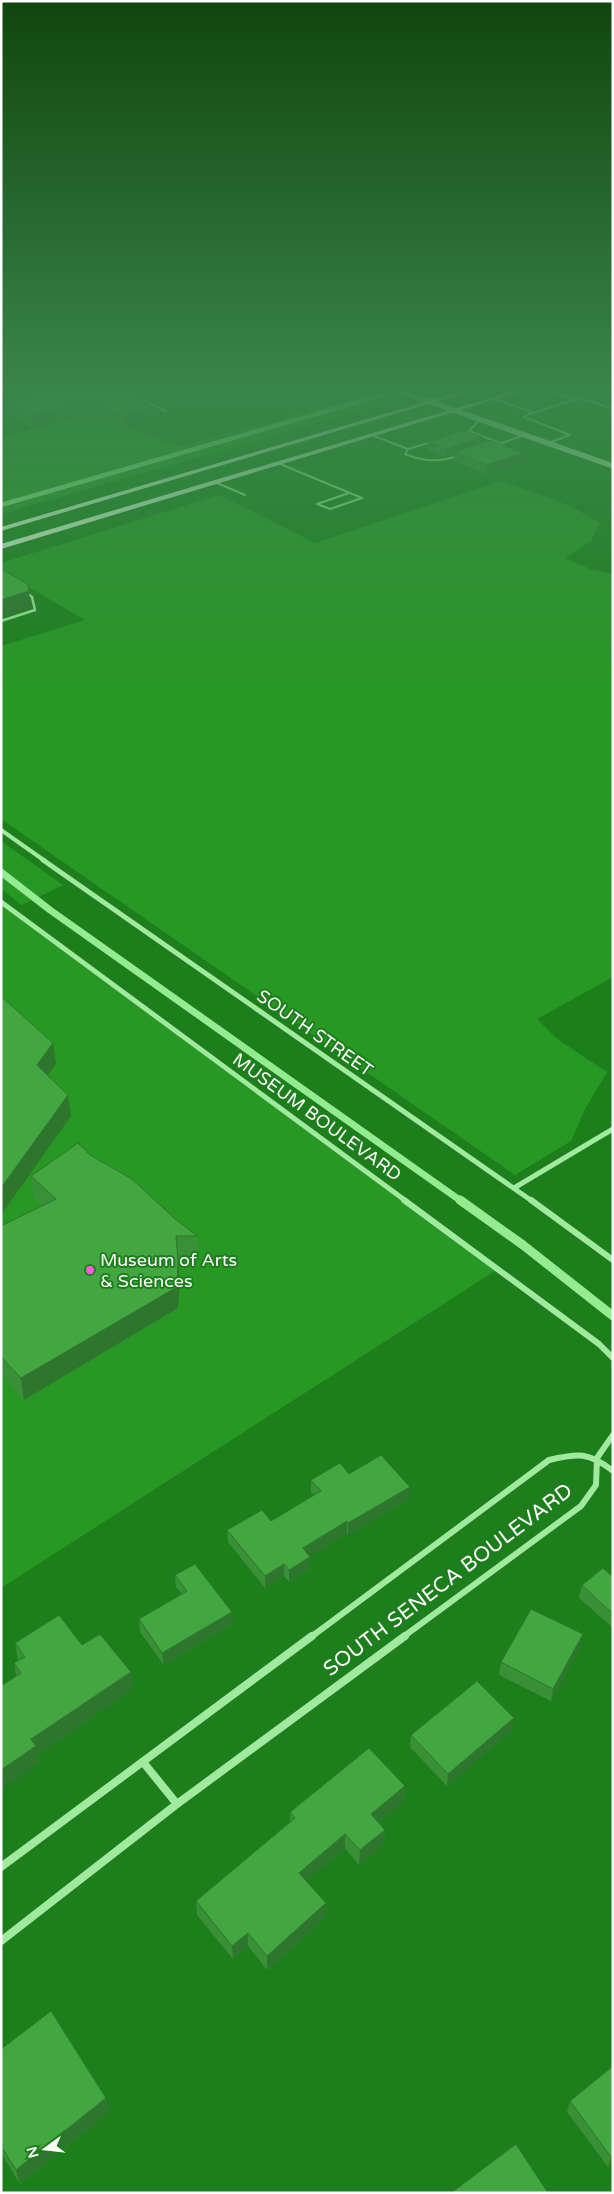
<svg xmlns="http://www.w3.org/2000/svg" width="614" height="2194" font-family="'Varela Round',sans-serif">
  <rect width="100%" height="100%" fill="#1d7f1c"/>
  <!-- green -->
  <path fill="#289825" d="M384,389L407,397L1,514V437L92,414L180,447Z
    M502,481L568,505L600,523L591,541L565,558L590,569L613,574V977L537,1019L557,1039L607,1072L585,1109L571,1141L515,1175L1,819V646L85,620L1,571V563L219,495L315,543Z
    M1,841L63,885L22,905L1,889Z
    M1,902L498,1269L1,1588Z"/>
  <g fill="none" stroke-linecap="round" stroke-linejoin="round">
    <!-- stream-far2 -->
    <path stroke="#95eb92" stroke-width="4.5" d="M1,505L382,395"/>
    <!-- stream-far1 -->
    <path stroke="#95eb92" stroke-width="7" d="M1,872L50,910L461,1201"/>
    <!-- stream -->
    <path stroke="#95eb92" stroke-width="9" d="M460,1200L523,1245L613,1316"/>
    <!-- lane-far1 -->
    <path stroke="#a1e99f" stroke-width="2" d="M108,386L166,411
      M536,387L574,400
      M495,399L532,412
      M469,431L480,419
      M463,433L469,431L500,443
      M374,436L408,449L405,454C425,462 438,462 458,456
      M548,443L570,435L524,417L526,415L581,398L613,409
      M496,445L525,435
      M408,449L432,442
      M280,464L362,498
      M217,483L245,495
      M349,493L317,504L330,509L362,498
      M26,593L29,595"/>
    <!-- lane -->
    <path stroke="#a1e99f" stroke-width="2.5" d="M1,621L35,610L32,597L27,593"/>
    <!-- street-far3 -->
    <path stroke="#a1e99f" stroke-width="4" d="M1,830L45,861"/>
    <!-- street-far2 -->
    <path stroke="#a1e99f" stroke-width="5" d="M43,860L532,1201
      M1,902L406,1201
      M514,1188L613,1129"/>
    <!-- street-far1 -->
    <path stroke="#a1e99f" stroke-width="6" d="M404,1200L599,1344L613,1358
      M531,1200L613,1260
      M597,1458L613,1435
      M311,1637L549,1460C578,1453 589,1452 613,1471
      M403,1637L581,1506L596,1485L597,1458"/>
    <!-- street -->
    <path stroke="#a1e99f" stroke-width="8" d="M143,1762L177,1804
      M1,1867L312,1636
      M1,1941L177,1804L405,1636"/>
    <!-- secondary -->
    <path stroke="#caf7ca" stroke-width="5.5" d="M385,386L613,466"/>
    <!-- primary -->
    <path fill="#e2fee3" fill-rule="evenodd" d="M479,386H489L1,531V527Z
      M530,386H540L1,549V544Z"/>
  </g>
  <!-- wall -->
  <path fill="#399037" d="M1,386L154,407V417L123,426L89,410L32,427L4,412L3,403H1Z
    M428,442L482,443L523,462L486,474L454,461V455L446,457L428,450Z
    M90,1155L197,1236L199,1258H178L180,1282L178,1308L24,1400L1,1374V1226L42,1206L34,1198L31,1176Z
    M349,1474L409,1499L348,1535L347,1534L309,1556L310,1557V1570L289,1582L284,1576L265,1588L228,1542L227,1530L271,1521L314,1495L311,1492V1480Z
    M175,1575L233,1624L164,1665L140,1632L139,1619L182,1594L176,1587Z
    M613,1575V1628L579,1598L582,1585Z
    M15,1643L82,1645L131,1672L133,1689L38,1754L39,1763L16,1676L14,1663L18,1661Z
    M581,1646L551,1701L499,1675L501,1662Z
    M512,1730L447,1786L410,1747L411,1735Z
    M405,1786L404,1801L378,1822L385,1830L384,1844L359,1865L345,1848L306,1881L326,1917L267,1970L248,1946L233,1959L197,1915L196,1901L290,1822V1812Z
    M1,2049L109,2112L20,2184L1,2153Z
    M613,2066V2163L608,2167L567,2112L570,2101Z"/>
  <!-- shaded-wall -->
  <path fill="#2e752d" d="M1,386H68L1,403Z
    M88,400L89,410L32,427L31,416Z
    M154,407V417L123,426L122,416Z
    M482,437V446L454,452V455L446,457V449Z
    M523,453V462L486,474L487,465Z
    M29,591L31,608L1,618V600Z
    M53,1043L56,1064L40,1086L37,1065Z
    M68,1095L71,1116L1,1215V1188Z
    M178,1260L180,1282L178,1308L24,1400L21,1378Z
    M410,1487L409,1499L348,1535V1523Z
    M347,1521V1534L303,1560V1548Z
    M310,1557V1570L289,1582V1570Z
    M284,1564V1576L265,1588V1576Z
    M232,1612L233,1624L164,1665L162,1653Z
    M583,1634L581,1646L551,1701L553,1689Z
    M131,1672L133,1689L38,1754L39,1763L1,1789V1770L31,1739Z
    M514,1718L512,1730L447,1786L448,1774Z
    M405,1786L404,1801L370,1829L371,1814Z
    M385,1830L384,1844L359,1865L360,1850Z
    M345,1834V1848L299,1887V1873Z
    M326,1903V1917L267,1970V1956Z
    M248,1933V1946L233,1959L232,1946Z
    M106,2098L109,2112L20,2184L16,2170Z
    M613,2156V2163L608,2167L611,2157Z"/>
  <!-- building -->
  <path fill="#42a740" stroke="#2e752d" d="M1,386H16L1,390Z
    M64,386H107L154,407L122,416L88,400L31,416L3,402Z
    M464,430L482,437L446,449L428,442Z
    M491,440L523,453L487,465L454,452Z
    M1,569L28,584L29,591L1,600Z
    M1,997H2L53,1043L37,1065L68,1095L1,1188Z
    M78,1143L90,1155L132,1179L174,1218L197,1236H176L178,1260L177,1287L21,1378L1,1357V1226L56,1199L31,1176Z
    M381,1455L410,1487L348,1523L347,1521L303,1548L310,1557L289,1570L284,1564L265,1576L227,1530L262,1510L271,1521L321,1491L311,1480L340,1463L349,1474Z
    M195,1564L232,1612L162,1653L139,1619L187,1591L175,1575Z
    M603,1568L612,1576L613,1575V1614L582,1585Z
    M531,1609L583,1634L553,1689L501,1662Z
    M59,1615L82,1645L100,1634L131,1672L31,1739L36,1746L1,1770V1686L21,1673L14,1663L25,1657L15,1643Z
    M477,1681L514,1718L448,1774L411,1735Z
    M369,1748L405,1786L371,1814L385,1830L360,1850L345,1834L299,1873L326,1903L267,1956L248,1933L232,1946L196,1901L295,1818L290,1812Z
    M51,2011L106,2098L16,2170L1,2146V2049Z
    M613,2066V2156L611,2157L570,2101Z
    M516,2144L548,2193H451Z"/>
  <!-- sky -->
  <linearGradient id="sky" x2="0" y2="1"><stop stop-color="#10460f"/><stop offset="0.56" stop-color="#3a854b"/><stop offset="1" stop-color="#3a854b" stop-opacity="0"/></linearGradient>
  <rect width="614" height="693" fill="url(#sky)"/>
  <!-- markers -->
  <circle fill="#fa5ce4" stroke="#1d7f1c" stroke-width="2" cx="90" cy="1270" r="5"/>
  <g text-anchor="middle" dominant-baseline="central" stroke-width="4" stroke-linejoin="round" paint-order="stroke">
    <!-- street labels -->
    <g font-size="18" fill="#fff" stroke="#1d7f1c">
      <text transform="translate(315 1033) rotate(35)">SOUTH STREET</text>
      <text transform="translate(317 1117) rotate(36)">MUSEUM BOULEVARD</text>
    </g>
    <!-- poi labels -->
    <g font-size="18" fill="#fff" stroke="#1d7f1c" text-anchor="start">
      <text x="100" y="1260">Museum of Arts<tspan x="100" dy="21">&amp; Sciences</tspan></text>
    </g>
    <!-- near-street labels -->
    <g font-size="21" fill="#fff" stroke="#1d7f1c">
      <text transform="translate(448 1580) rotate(-37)">SOUTH SENECA BOULEVARD</text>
    </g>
  </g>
  <!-- border -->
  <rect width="614" height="2194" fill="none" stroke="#ffffff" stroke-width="5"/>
  <!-- north arrow -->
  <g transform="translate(45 2149) rotate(255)" stroke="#1d7f1c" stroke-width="4" paint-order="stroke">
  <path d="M0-4L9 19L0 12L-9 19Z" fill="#ffffff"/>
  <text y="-8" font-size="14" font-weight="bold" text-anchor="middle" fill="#ffffff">N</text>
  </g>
</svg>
